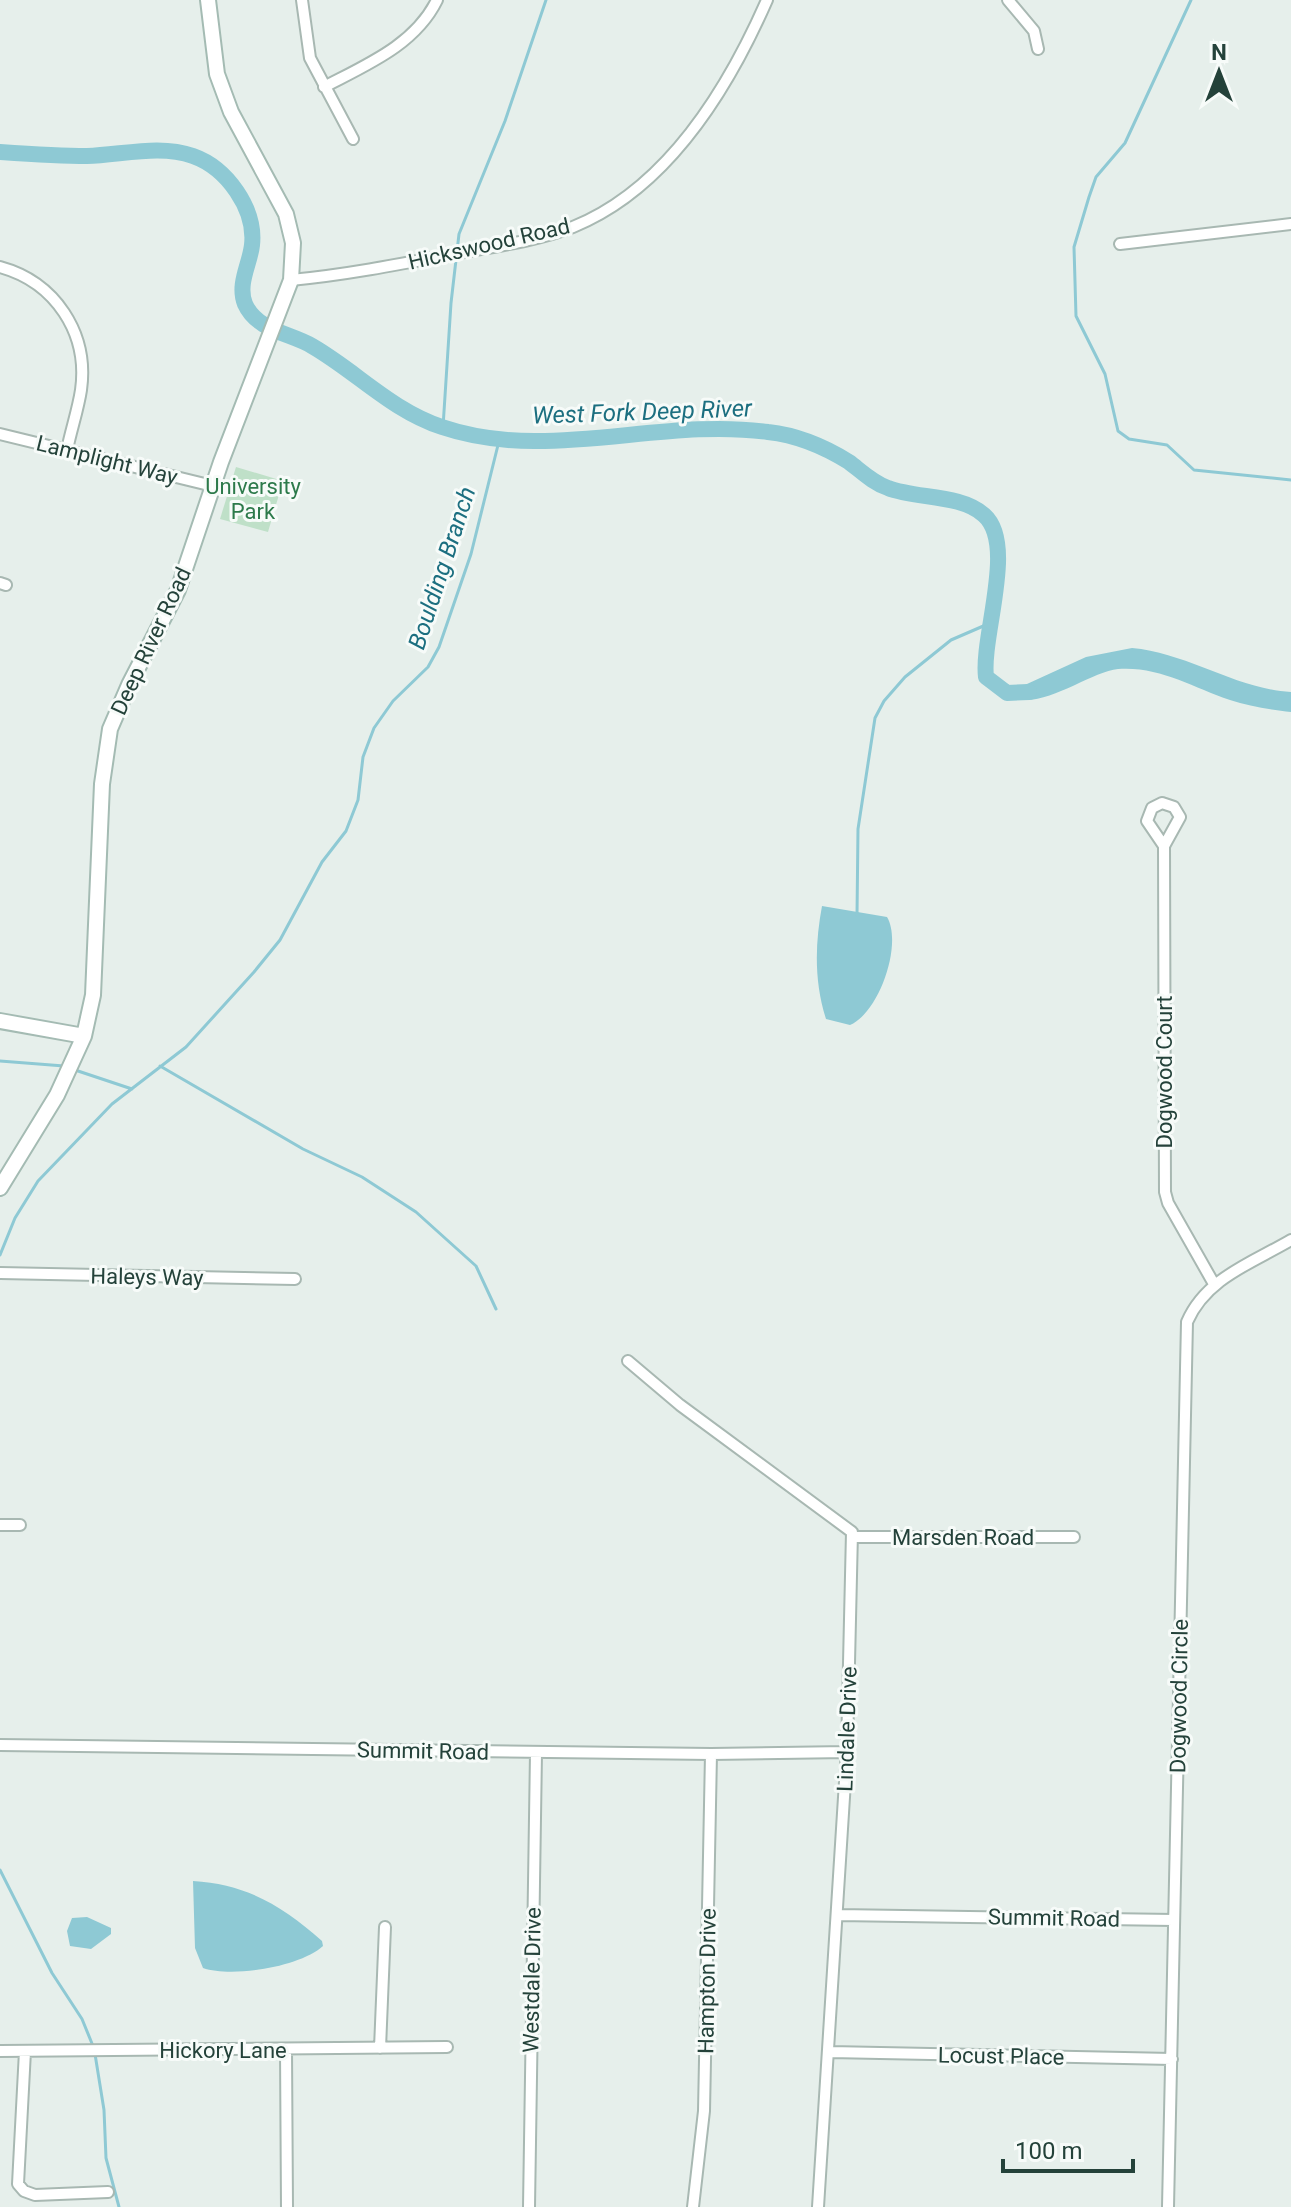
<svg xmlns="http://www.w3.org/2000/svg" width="1291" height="2207" font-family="Roboto,sans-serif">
  <rect width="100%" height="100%" fill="#e6efeb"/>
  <!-- green -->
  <path fill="#bfe0c8" d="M236,467L283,481L268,532L220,519Z"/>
  <!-- water -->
  <path fill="#8ec9d4" d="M1132,648C1188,653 1236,689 1291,692V712C1272,710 1249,706 1230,700C1192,687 1159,666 1118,669C1088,672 1033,717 1007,693L1086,657Z
    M822,906L887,917C903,944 879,1013 850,1025L826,1019C814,981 815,944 822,906Z
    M193,1881C246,1884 283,1906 322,1941L323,1946C300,1967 232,1978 203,1968L195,1948Z
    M87,1917L111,1928V1934L91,1949L70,1946L67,1931L72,1918Z"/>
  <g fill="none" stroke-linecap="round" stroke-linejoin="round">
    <!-- stream -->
    <path stroke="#8ec9d4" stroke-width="3" d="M1191,0L1125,143L1096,177L1089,197L1074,247L1076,316L1105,374L1118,431L1129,439L1167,445L1194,470L1291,480
      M443,427L451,303L459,234L505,121L546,0
      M857,915L858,829L875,718L884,701L905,677L951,640L988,624
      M0,1061L64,1066
      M160,1066L303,1149L362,1177L416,1212L476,1266L496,1309
      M75,1070L132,1089
      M0,1255L15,1218L38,1181L112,1104L186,1047L254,972L280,940L322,862L346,831L358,800L363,757L374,728L393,701L428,667L439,647L471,554L499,441
      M0,1870L52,1973L82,2019L93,2046
      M95,2054L104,2110L106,2158L119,2207"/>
    <!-- river -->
    <path stroke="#8ec9d4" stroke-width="16" d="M0,152C29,154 58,156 87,156C122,155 160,144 193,156C227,168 256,209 252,245C250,264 237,284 245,304C257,331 290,333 312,346C357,372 391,410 442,427C548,463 660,417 768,432C796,435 825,447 849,462C861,471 873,483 888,488C916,499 961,494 984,515C1017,544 981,636 986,677L1007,693L1029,692"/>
    <defs>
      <path id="street" d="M302,0L310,58L353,139
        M1008,0L1034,31L1038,49
        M324,87C366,65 415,45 437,0
        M1120,244L1291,224
        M0,267C55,282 89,333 81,390C78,410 71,430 67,450
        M291,280C344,275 396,265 448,255C489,247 534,242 573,227C667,189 728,89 767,0
        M0,434L213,486
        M0,583L6,585
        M1164,846L1180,817L1174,807L1162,803L1152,808L1147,821L1164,846L1165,1192L1168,1203L1214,1284
        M0,1273L295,1279
        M628,1361L680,1405L852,1532L847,1750L818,2207
        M0,1525H20
        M852,1537H1074
        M0,1745L711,1754L847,1752
        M838,1915L1174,1920
        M380,2048L385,1927
        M286,2050L287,2207
        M0,2051L447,2047
        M25,2051L18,2184L24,2191L35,2195L108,2192
        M830,2052L1172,2059
        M529,2207L536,1753
        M693,2207L704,2111L711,1754
        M1168,2207L1187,1322C1206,1278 1252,1263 1291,1240"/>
      <path id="secondary" d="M0,1021L84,1036
        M0,1188L57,1095L84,1036L93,995L102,784L110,729L129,685L178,590L221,462L291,280L293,243L286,214L231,112L217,74L208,0"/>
    </defs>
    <!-- street casing -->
    <use href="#street" stroke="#a8b8b2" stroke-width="14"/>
    <!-- secondary casing -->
    <use href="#secondary" stroke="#a4bbb3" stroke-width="18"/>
    <!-- street -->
    <use href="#street" stroke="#fff" stroke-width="10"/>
    <!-- secondary -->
    <use href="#secondary" stroke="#fff" stroke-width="14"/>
  </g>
  <g text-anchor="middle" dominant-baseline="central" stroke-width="6" stroke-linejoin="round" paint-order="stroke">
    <!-- street labels -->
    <g font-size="22" fill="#24423a" stroke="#f7fbf9">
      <text transform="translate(489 244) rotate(-13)">Hickswood Road</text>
      <text transform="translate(107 460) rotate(14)">Lamplight Way</text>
      <text transform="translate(151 641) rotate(-65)">Deep River Road</text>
      <text transform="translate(1164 1072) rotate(-90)">Dogwood Court</text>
      <text transform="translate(147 1277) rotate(1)">Haleys Way</text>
      <text x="963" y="1537">Marsden Road</text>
      <text transform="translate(1179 1696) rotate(-89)">Dogwood Circle</text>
      <text transform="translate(847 1729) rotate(-88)">Lindale Drive</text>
      <text transform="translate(423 1751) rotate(1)">Summit Road</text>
      <text transform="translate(1054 1918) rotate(1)">Summit Road</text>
      <text transform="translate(532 1980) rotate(-89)">Westdale Drive</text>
      <text transform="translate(707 1981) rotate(-89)">Hampton Drive</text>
      <text x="223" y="2050">Hickory Lane</text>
      <text transform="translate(1001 2056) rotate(1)">Locust Place</text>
    </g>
    <!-- park labels -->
    <g font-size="22" fill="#2d7a4b" stroke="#f7fbf9">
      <text x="253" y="486">University<tspan x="253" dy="25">Park</tspan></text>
    </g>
    <!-- water labels -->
    <g font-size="24" font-style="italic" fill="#1c6f80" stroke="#f7fbf9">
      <text transform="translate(642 412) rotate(-2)">West Fork Deep River</text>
      <text transform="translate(442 568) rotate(-72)">Boulding Branch</text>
    </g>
  </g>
  <!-- north arrow -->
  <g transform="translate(1219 72)" stroke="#f7fbf9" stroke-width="6" paint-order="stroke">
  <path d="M0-6L14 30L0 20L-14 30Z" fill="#24423a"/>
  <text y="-12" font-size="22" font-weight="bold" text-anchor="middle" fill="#24423a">N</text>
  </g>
  <!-- scale -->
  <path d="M1003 2159v12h130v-12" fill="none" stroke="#24423a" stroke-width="4"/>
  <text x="1015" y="2159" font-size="24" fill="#24423a" stroke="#f7fbf9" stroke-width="6" paint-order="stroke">100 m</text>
</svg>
